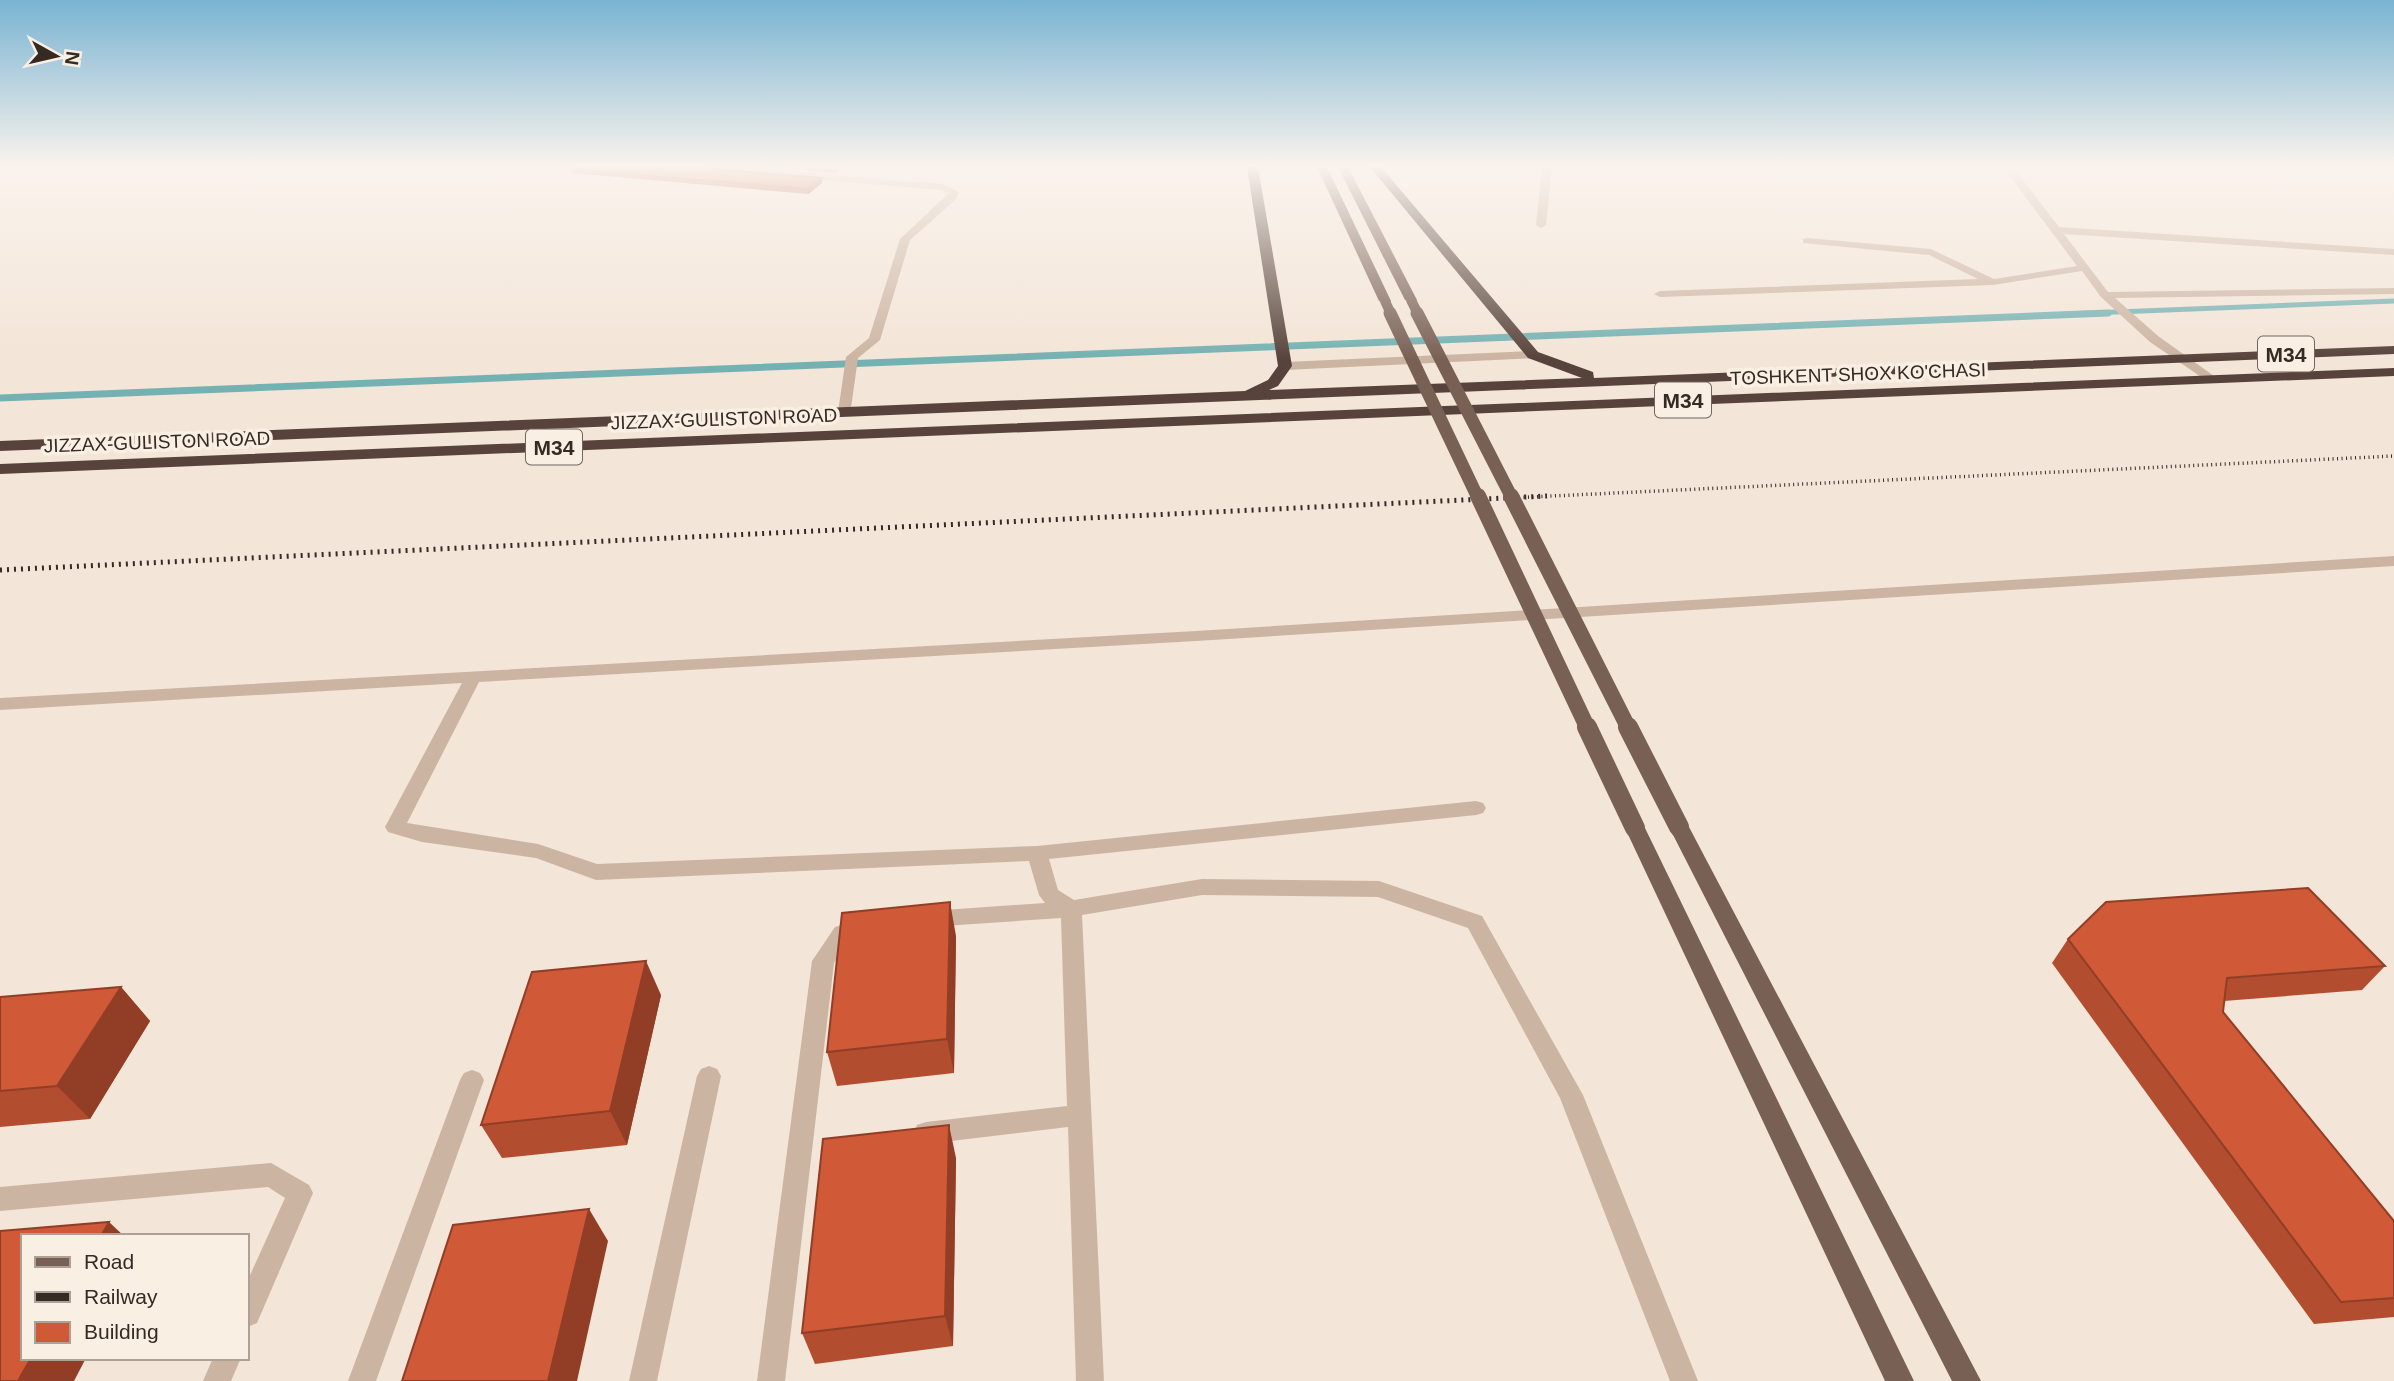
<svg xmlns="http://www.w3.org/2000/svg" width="2394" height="1381" font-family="Helvetica,sans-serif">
  <rect width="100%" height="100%" fill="#f3e5d7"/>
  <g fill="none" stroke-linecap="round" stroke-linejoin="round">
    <!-- stream-far1 -->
    <path stroke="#74b1b2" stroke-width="5" d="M2065,314L2394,301"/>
    <!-- stream -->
    <path stroke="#74b1b2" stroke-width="7" d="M0,398L2108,313"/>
    <!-- minor -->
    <path fill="#ccb4a2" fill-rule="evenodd" d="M697,167H736L943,184L959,192L955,200L910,240L880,340L858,358L850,415H840L838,412L846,357L869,338L900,239L949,193L941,190L702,170Z
      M1542,167H1552L1546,225L1541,228L1536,225Z
      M2003,167H2013L2059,227L2394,249V255L2064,234L2108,292L2394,288V294L2115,298L2158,336L2214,376L2216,379L2210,383L2150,342L2101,297L2082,271L1993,285L1660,297L1654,294L1660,291L1978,279L1929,255L1803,243V239L1807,238L1931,249L1994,279L2077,266Z
      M1533,351L1537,352V358L1285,370L1279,366L1285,362Z
      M2394,556V566L1196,641L479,682L407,823L538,844L597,864L1037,846L1476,801L1483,803L1486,808L1483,813L1476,815L1049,859L1058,890L1074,900L1202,879L1379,881L1482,916L1583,1095L1698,1381H1670L1560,1098L1468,928L1378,897L1202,895L1082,915L1104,1381H1076L1068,1127L926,1144L917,1141L914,1133L917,1125L926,1122L1067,1106L1061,918L929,927L922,925L918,919L922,913L929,911L1045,903L1039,895L1029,861L596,880L536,858L422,842L388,832L385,827L462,683L0,710V698L1196,631Z
      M860,919L868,921L871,927L868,933L851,939L834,963L785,1381H757L812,961L835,927Z
      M709,1066L717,1069L721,1076L657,1381H629L697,1076L701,1069Z
      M472,1070L480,1073L484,1080L376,1381H348L460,1080L464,1073Z
      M271,1163L309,1185L313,1193L257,1323L247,1327V1282L285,1198L268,1187L0,1211V1187Z
      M213,1358H241L231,1381H203Z"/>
    <!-- major -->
    <path fill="#796055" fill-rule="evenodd" d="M1317,167H1327L1391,301L1389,303L1379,301Z
      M1338,167H1348L1417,300L1415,302L1405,300Z
      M1679,820L1686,822L1689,827L1981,1381H1952L1669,827L1672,822Z
      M1635,821L1642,823L1645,828L1914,1381H1885L1625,828L1628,823Z"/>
    <!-- highway -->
    <path fill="#57433b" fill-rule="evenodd" d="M1247,167H1258L1292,366L1278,386L1269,390L1582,378L1528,358L1370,167H1381L1538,352L1593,372L1594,378L2394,346V354L0,451V441L1245,391L1268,380L1278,366Z
      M2394,368V376L0,474V464Z"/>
    <!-- rail-far1 -->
    <path stroke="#362a25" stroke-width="3.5" stroke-dasharray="1 3.5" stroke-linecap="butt" d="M1510,498L2394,456"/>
    <!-- rail -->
    <path stroke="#362a25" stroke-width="5" stroke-dasharray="2 5" stroke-linecap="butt" d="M0,570L1547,496"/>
    <!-- major-bridge-far3 -->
    <path stroke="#796055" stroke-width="10" d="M1411,300L1418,314
      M1385,301L1391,314"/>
    <!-- major-bridge-far2 -->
    <path stroke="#796055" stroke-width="13" d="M1390,313L1478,498
      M1417,313L1512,498"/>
    <!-- major-bridge-far1 -->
    <path stroke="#796055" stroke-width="16" d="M1478,496L1588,729
      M1511,496L1629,729"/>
    <!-- major-bridge -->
    <path stroke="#796055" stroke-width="20" d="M1587,727L1635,828
      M1628,727L1679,827"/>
  </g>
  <!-- wall -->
  <path fill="#b34d30" d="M769,167H843L836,173Z
    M701,168L822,183L808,194L572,173L571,169Z
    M956,936L954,1073L837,1086L827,1052Z
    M2068,939L2385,966L2362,990L2224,1001L2223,1012L2394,1221V1317L2314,1324L2052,963Z
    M121,987L150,1021L90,1119L0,1127V997Z
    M661,995L627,1145L502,1158L481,1125Z
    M956,1158L953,1346L815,1364L802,1333Z"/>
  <!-- shaded-wall -->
  <path fill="#923e27" d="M837,167H843L836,173L835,168Z
    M822,178V183L808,194L807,189Z
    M950,902L956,936L954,1073L947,1039Z
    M646,961L661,995L627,1145L610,1111Z
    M121,987L150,1021L90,1119L57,1086Z
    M949,1125L956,1158L953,1346L945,1316Z
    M589,1209L608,1241L577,1381H548Z
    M109,1222L124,1236H101Z
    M31,1358H86L74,1381H18Z"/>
  <!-- building -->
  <path fill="#d05938" stroke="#923e27" stroke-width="2" d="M574,167H699L701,168L822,178L807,189L571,169Z
    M2308,888L2385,966L2227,978L2223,1012L2394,1221V1298L2341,1302L2068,939L2106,902Z
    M950,902L947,1039L827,1052L842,913Z
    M646,961L610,1111L481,1125L532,972Z
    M121,987L57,1086L0,1091V997Z
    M949,1125L945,1316L802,1333L823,1139Z
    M589,1209L548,1381H402L453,1225Z
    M109,1222L101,1236H23V1358H31L18,1381H0V1231Z"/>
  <!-- sky -->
  <linearGradient id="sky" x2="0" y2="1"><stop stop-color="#79b3d2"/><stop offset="0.46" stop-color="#faf3ed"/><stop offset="1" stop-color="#faf3ed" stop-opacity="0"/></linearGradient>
  <rect width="2394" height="360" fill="url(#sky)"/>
  <g text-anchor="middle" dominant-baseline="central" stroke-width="7" stroke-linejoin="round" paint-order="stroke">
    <!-- far-street labels -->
    <g font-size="19" fill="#362a25" stroke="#faefe3">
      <text transform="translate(1858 374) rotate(-2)">TOSHKENT SHOX KO'CHASI</text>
      <text transform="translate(724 419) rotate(-2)">JIZZAX-GULISTON ROAD</text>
      <text transform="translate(157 442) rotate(-2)">JIZZAX-GULISTON ROAD</text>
    </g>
    <!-- shield labels -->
    <g fill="#faefe3" stroke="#71655e" stroke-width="2">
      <rect x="2258" y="336.5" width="56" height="35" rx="5"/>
      <rect x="1655" y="382.5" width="56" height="35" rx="5"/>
      <rect x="526" y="429.5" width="56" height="35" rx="5"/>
    </g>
    <g font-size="21" font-weight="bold" fill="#362a25">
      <text x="2286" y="354">M34</text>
      <text x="1683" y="400">M34</text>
      <text x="554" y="447">M34</text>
    </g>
  </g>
  <!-- legend -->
  <rect x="21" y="1234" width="228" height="126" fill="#faefe3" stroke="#aca097" stroke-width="2"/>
  <rect x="35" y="1257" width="35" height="10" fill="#796055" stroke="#aca097" stroke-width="2"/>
  <text x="84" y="1269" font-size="21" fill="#362a25">Road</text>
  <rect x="35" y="1292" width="35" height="10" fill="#362a25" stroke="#aca097" stroke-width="2"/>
  <text x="84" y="1304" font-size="21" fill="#362a25">Railway</text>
  <rect x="35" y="1322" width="35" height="21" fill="#d05938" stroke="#aca097" stroke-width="2"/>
  <text x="84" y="1339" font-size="21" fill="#362a25">Building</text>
  <!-- north arrow -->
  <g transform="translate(56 56) rotate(98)" stroke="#faefe3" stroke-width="5" paint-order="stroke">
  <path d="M0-5L12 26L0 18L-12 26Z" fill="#362a25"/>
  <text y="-10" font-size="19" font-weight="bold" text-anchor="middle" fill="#362a25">N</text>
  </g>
</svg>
